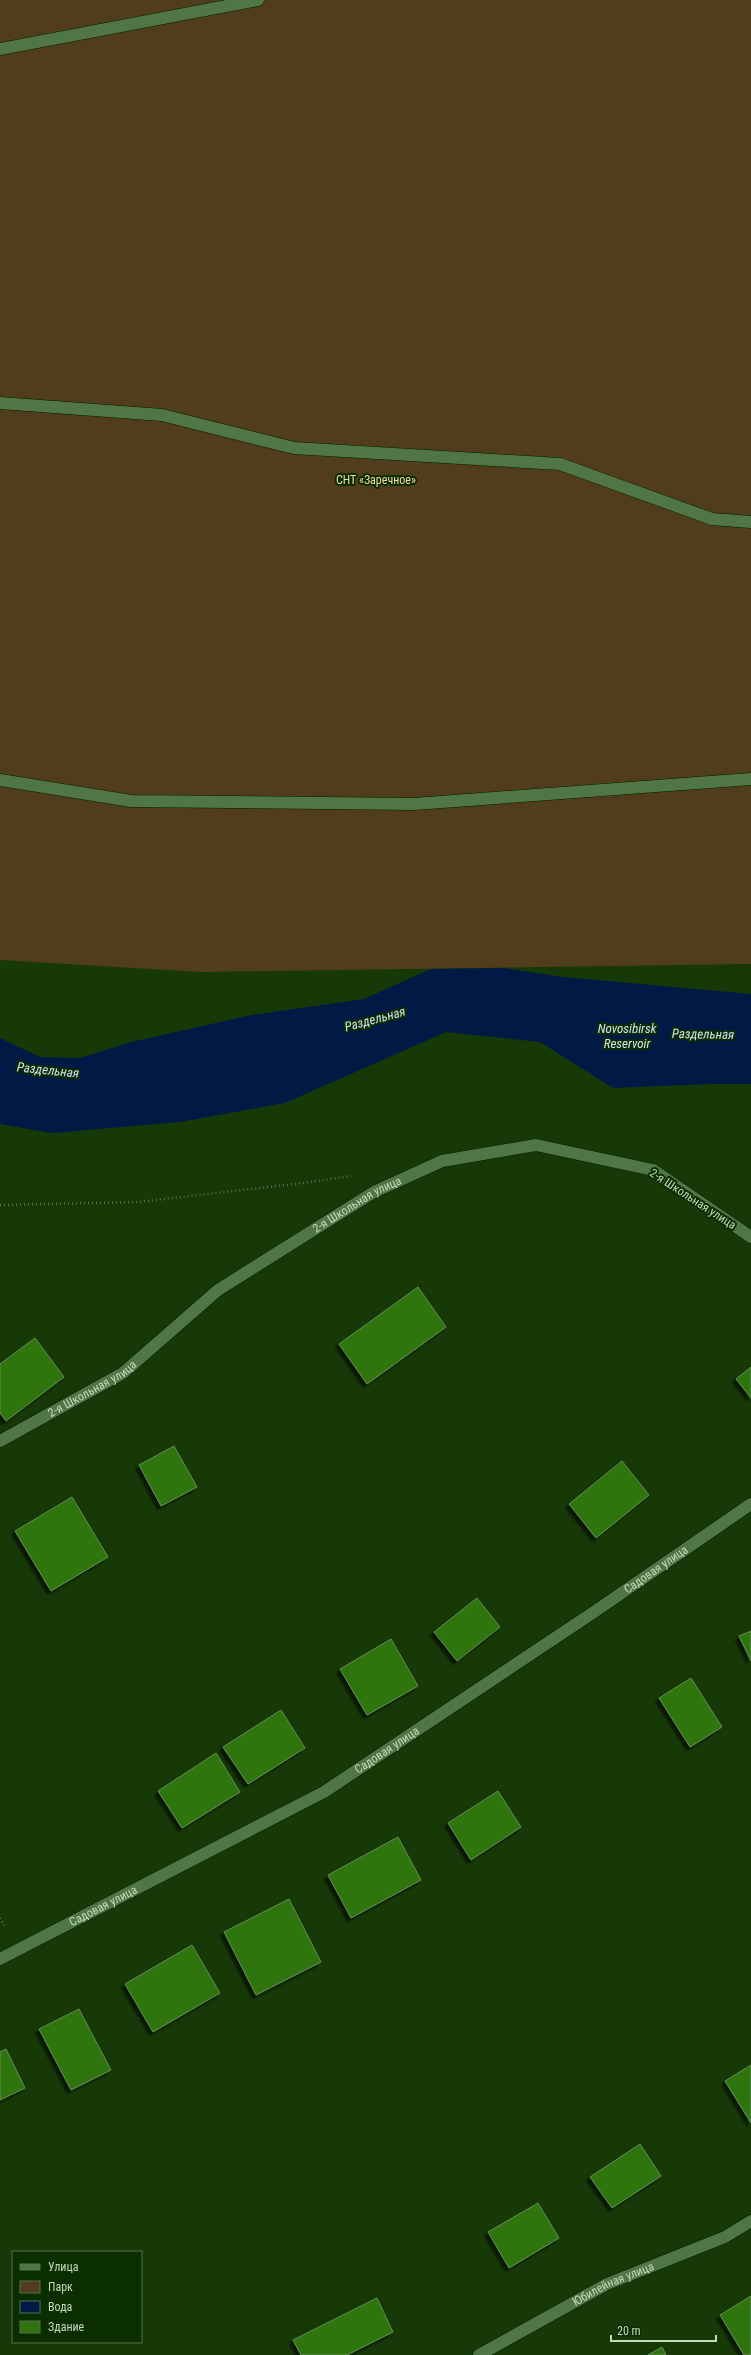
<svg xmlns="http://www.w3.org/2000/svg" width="751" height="2355" font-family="'Roboto Condensed',sans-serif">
  <defs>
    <filter id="shadow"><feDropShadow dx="-3.5" dy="3.5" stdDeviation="1" flood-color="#0009"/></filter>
  </defs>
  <rect width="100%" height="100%" fill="#163907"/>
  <!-- green -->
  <path fill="#513d1b" d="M0,0H751V964L201,972L0,960Z"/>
  <!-- water -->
  <path fill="#001a45" d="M503,968L564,977L751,994V1084H709L613,1088L540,1042L446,1032L285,1103L180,1122L52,1133L0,1124V1038L40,1057L80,1058L131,1042L252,1015L364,999L431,969Z"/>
  <!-- building -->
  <path fill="#2f7410" stroke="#658c59" filter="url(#shadow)" d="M418,1287L446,1327L367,1384L339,1344Z
    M35,1338L64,1377L6,1421L0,1413V1364Z
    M751,1367V1398L736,1379Z
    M174,1446L197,1487L161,1506L139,1465Z
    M622,1461L649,1495L596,1538L569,1504Z
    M72,1497L108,1557L51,1591L15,1531Z
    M477,1598L500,1627L457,1661L434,1632Z
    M751,1631V1661L739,1636Z
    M391,1639L418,1686L367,1715L340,1669Z
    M691,1678L722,1727L690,1747L659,1698Z
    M281,1710L305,1748L248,1784L223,1747Z
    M216,1753L240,1792L182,1828L158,1791Z
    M498,1791L521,1827L471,1860L448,1823Z
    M398,1837L421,1880L351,1918L328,1875Z
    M289,1899L321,1962L256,1995L224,1932Z
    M192,1945L220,1993L153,2032L125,1984Z
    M79,2009L111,2070L71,2090L39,2029Z
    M6,2049L25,2088L0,2100V2052Z
    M751,2065V2123L725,2081Z
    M640,2144L661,2176L612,2208L590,2177Z
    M538,2203L559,2238L509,2268L488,2232Z
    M751,2296V2355H744L720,2315Z
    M377,2298L393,2332L347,2355H301L293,2340Z
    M662,2347L666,2355H648Z"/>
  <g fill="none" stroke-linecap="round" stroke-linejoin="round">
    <defs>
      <path id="lane" d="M0,49L258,0
        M0,403L162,415L294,448L560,464L712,519L751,522"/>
      <g id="street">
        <path d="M0,780L131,801L414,804L751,779"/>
        <path id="s1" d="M0,1441L123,1373L218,1290L374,1192L442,1161L536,1145L653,1170L751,1237"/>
        <path id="s2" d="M0,1959L324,1792L594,1612L751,1504"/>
        <path id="s3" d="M479,2355L607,2284L725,2237L751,2221"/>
      </g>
    </defs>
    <!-- lane casing -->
    <use href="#lane" stroke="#041e00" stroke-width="13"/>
    <!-- street casing -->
    <use href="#street" stroke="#041e00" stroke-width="13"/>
    <!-- path -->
    <path stroke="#557349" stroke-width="2.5" stroke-dasharray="1 3" stroke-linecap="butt" d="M0,1205L138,1202L303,1183L351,1176
      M0,1918L6,1928"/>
    <!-- lane -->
    <use href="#lane" stroke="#517645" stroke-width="12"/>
    <!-- street -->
    <use href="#street" stroke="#517645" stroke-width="12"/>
  </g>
  <g text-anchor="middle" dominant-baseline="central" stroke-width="4" stroke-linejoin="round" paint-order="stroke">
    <!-- park labels -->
    <g font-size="12" fill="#f7d8a8" stroke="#0b2e00">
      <text x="376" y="480">СНТ «Заречное»</text>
    </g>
    <!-- street labels -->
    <g font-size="12" fill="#c4d9be" stroke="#0b2e00">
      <text transform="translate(693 1199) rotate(33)">2-я Школьная улица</text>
      <text stroke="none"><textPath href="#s1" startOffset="430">2-я Школьная улица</textPath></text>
      <text stroke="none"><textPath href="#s1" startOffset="106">2-я Школьная улица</textPath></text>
      <text stroke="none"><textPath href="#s2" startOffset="764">Садовая улица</textPath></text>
      <text stroke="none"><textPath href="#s2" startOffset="440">Садовая улица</textPath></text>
      <text stroke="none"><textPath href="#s2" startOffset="116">Садовая улица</textPath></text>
      <text stroke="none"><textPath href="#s3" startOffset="152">Юбилейная улица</textPath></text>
    </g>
    <!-- water labels -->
    <g font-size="13" font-style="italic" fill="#d1e0f6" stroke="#0b2e00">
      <text transform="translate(375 1019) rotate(-15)">Раздельная</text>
      <text x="627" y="1028">Novosibirsk<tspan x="627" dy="15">Reservoir</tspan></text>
      <text transform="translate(703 1034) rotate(1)">Раздельная</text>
      <text transform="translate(48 1070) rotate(6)">Раздельная</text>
    </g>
  </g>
  <!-- legend -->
  <rect x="12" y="2251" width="130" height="92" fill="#0b2e00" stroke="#55724c"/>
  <rect x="20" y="2264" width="20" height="6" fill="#517645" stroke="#55724c"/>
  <text x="48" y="2271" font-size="12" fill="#c4d9be">Улица</text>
  <rect x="20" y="2281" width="20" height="12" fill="#513d1b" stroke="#55724c"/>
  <text x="48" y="2291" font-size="12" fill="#c4d9be">Парк</text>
  <rect x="20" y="2301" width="20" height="12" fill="#001a45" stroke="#55724c"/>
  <text x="48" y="2311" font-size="12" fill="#c4d9be">Вода</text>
  <rect x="20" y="2321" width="20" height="12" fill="#2f7410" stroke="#55724c"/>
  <text x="48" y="2331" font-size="12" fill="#c4d9be">Здание</text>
  <!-- scale -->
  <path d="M611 2335v6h105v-6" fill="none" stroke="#c4d9be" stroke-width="2"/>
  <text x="617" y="2335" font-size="12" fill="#c4d9be" stroke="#0b2e00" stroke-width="3" paint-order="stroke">20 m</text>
</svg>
